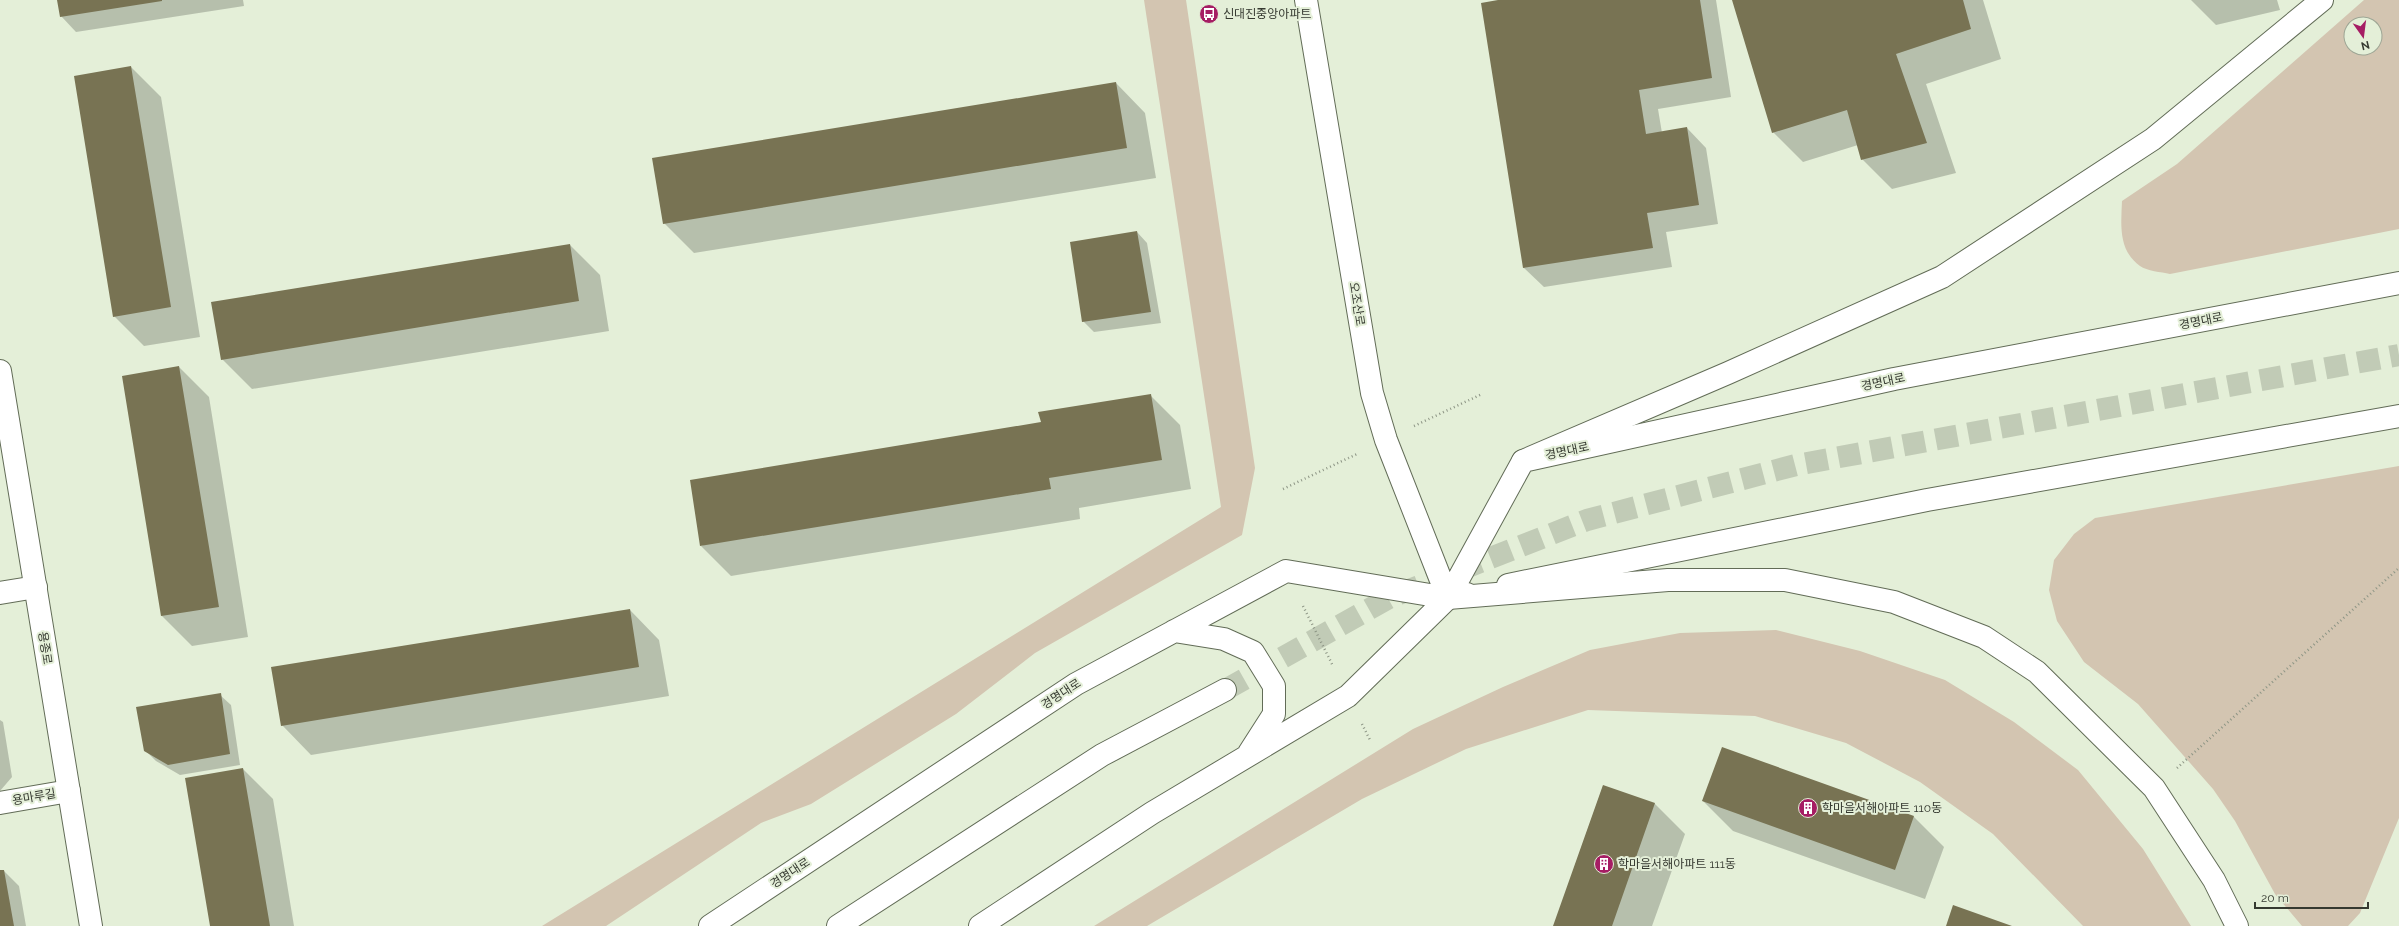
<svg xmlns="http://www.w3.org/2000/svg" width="2399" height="926" font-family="Raleway,'Noto Sans KR',sans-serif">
  <rect width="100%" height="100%" fill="#e4efd8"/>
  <!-- green -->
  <path fill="#d3c5b1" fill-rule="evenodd" d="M1144,0H1186L1255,468L1242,535L1035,653L956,714L811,804L761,823L606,926H542L1221,507Z
    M2364,0H2399V229L2170,274C2161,272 2147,271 2140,266C2118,250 2121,225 2122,201L2177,164ZM2351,24H2375V48H2351Z
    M2399,466V818L2360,913L2348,926H2302L2275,894L2235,821L2213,789L2138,704L2084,662L2057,621L2049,590L2054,560L2074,534L2095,518Z
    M1776,630L1860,651L1945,680L2014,722L2078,770L2143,849L2191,926H2083L1993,834L1920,782L1846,743L1755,716L1588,710L1466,749L1362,799L1147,926H1094L1413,729L1503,687L1590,650L1680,633Z"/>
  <!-- shadow -->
  <path fill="#0003" d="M58,0H243L244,6L76,32L61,16Z
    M1505,0H1716L1731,97L1658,109L1662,133L1687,128L1706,148L1718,224L1666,232L1672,267L1544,287L1524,268L1482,4Z
    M1734,0H1983L2001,59L1926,84L1956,173L1892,189L1862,159L1858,145L1803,162L1773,132Z
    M2191,0H2277L2280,10L2216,25Z
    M131,67L161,97L200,337L144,346L114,316Z
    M1116,83L1145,113L1156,178L694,253L664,223Z
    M1137,232L1147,243L1161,323L1094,332L1083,321Z
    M570,245L600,275L609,331L252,389L222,359Z
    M179,367L209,397L248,637L192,646L162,616L123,377Z
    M1150,395L1180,425L1191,489L1079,508L1080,519L731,576L701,546L1042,423Z
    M630,610L659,640L669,696L311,755L282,725Z
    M220,695L231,705L240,765L180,775L156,761L145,750Z
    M0,720L3,722L12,777L0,791Z
    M243,769L273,799L294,926H211Z
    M1603,786L1655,804L1685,834L1652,926H1554Z
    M1703,801L1914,817L1944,847L1925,899L1733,831Z
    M0,871H4L19,886L26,926H0Z"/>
  <!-- building -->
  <path fill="#787353" d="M57,0H162V1L60,17Z
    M1498,0H1700L1712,78L1639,90L1646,134L1687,127L1699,205L1647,213L1653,248L1523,268L1481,3Z
    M1732,0H1963L1971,29L1896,54L1927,143L1861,160L1847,110L1772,133Z
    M131,66L171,307L113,317L74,76Z
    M1116,82L1127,148L663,224L652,158Z
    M1137,231L1151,312L1082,322L1070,242Z
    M570,244L579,301L221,360L211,302Z
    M179,366L219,607L161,616L122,376Z
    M1151,394L1162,460L1049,478L1051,489L700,546L690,480L1041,422L1038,412Z
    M630,609L639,667L281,726L271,667Z
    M221,693L230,754L168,765L144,751L136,707Z
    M1722,747L1914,816L1895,870L1702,801Z
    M243,768L270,926H210L185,778Z
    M1603,785L1655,803L1612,926H1553Z
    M0,870H4L14,926H0Z
    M1953,905L2012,926H1946Z"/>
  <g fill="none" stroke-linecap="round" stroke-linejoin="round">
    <!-- tertiary-tunnel -->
    <path stroke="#c1cbb6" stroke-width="22" stroke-dasharray="22 11" stroke-linecap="butt" d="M1225,690L1389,598L1587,520L1796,465L2399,355"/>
    <defs>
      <path id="minor" d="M0,593L36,587
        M0,803L69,791"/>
      <path id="tertiary" d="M1306,0L1372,393L1386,440L1448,598
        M0,371L91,926
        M1508,585L1927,500L2399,416
        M1174,631L1224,639L1253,652L1274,686V714L1249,753
        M710,926L1076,684L1286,571L1448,598L1467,594
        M838,926L1102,755L1225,690
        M980,926L1152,813L1348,696L1448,598L1523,461L1894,379L2399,283"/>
      <path id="secondary" d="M1523,461L1728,373L1942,277L2153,139L2322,0
        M1448,598L1668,580H1785L1894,602L1984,637L2037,672L2154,788L2214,880L2237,926"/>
    </defs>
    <!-- minor casing -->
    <use href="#minor" stroke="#626c57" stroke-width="24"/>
    <!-- tertiary casing -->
    <use href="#tertiary" stroke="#626c57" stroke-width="24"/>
    <!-- secondary casing -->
    <use href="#secondary" stroke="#626c57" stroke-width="24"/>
    <!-- path -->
    <path stroke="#8d9585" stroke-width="2.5" stroke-dasharray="1 3" stroke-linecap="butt" d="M1414,426L1482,394
      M1283,489L1357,454
      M1303,606L1333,666
      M1362,724L1370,740
      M2177,768L2399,568"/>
    <!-- minor -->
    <use href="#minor" stroke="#fff" stroke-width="22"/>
    <!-- tertiary -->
    <use href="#tertiary" stroke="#fff" stroke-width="22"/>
    <!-- secondary -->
    <use href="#secondary" stroke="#fff" stroke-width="22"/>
  </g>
  <!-- icons -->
  <defs>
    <symbol id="bus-disc" viewBox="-11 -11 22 22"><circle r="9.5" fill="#a61d64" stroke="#e4efd8"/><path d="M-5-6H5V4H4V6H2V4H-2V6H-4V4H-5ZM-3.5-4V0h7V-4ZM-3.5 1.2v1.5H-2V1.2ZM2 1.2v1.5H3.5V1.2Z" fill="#fff"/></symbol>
    <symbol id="building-disc" viewBox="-11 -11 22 22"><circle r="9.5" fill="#a61d64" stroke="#e4efd8"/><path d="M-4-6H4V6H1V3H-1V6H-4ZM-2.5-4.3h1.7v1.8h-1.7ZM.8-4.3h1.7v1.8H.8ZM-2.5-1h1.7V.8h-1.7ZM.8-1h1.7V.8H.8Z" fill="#fff"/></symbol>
  </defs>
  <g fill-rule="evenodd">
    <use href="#bus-disc" x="1198" y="3" width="22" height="22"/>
    <use href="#building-disc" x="1797" y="797" width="22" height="22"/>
    <use href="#building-disc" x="1593" y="853" width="22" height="22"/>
  </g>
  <g text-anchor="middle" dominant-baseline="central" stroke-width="4" stroke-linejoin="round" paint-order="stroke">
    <!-- poi labels -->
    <g font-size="12" fill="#353930" stroke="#e4efd8" text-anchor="start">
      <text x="1223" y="14">신대진중앙아파트</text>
      <text x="1822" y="808">학마을서해아파트 110동</text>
      <text x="1618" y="864">학마을서해아파트 111동</text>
    </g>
    <!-- street labels -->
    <g font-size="12" fill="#353930" stroke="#e4efd8">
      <text transform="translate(1357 304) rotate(81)">오조산로</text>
      <text transform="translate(2201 321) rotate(-11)">경명대로</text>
      <text transform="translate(1883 382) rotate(-12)">경명대로</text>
      <text transform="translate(1567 451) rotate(-12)">경명대로</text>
      <text transform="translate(45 648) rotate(81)">용종로</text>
      <text transform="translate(1061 694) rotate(-33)">경명대로</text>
      <text transform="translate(34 797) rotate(-10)">용마루길</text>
      <text transform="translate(790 873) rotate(-33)">경명대로</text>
    </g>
  </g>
  <!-- north arrow -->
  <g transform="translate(2363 36) rotate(166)"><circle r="19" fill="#e4efd8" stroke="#9ea695"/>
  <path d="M0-3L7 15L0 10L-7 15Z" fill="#a61d64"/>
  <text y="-6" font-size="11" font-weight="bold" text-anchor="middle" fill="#353930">N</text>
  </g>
  <!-- scale -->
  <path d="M2255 902v6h113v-6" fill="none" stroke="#353930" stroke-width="2"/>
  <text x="2261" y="902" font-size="12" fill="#353930" stroke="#e4efd8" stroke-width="3" paint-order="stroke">20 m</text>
</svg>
